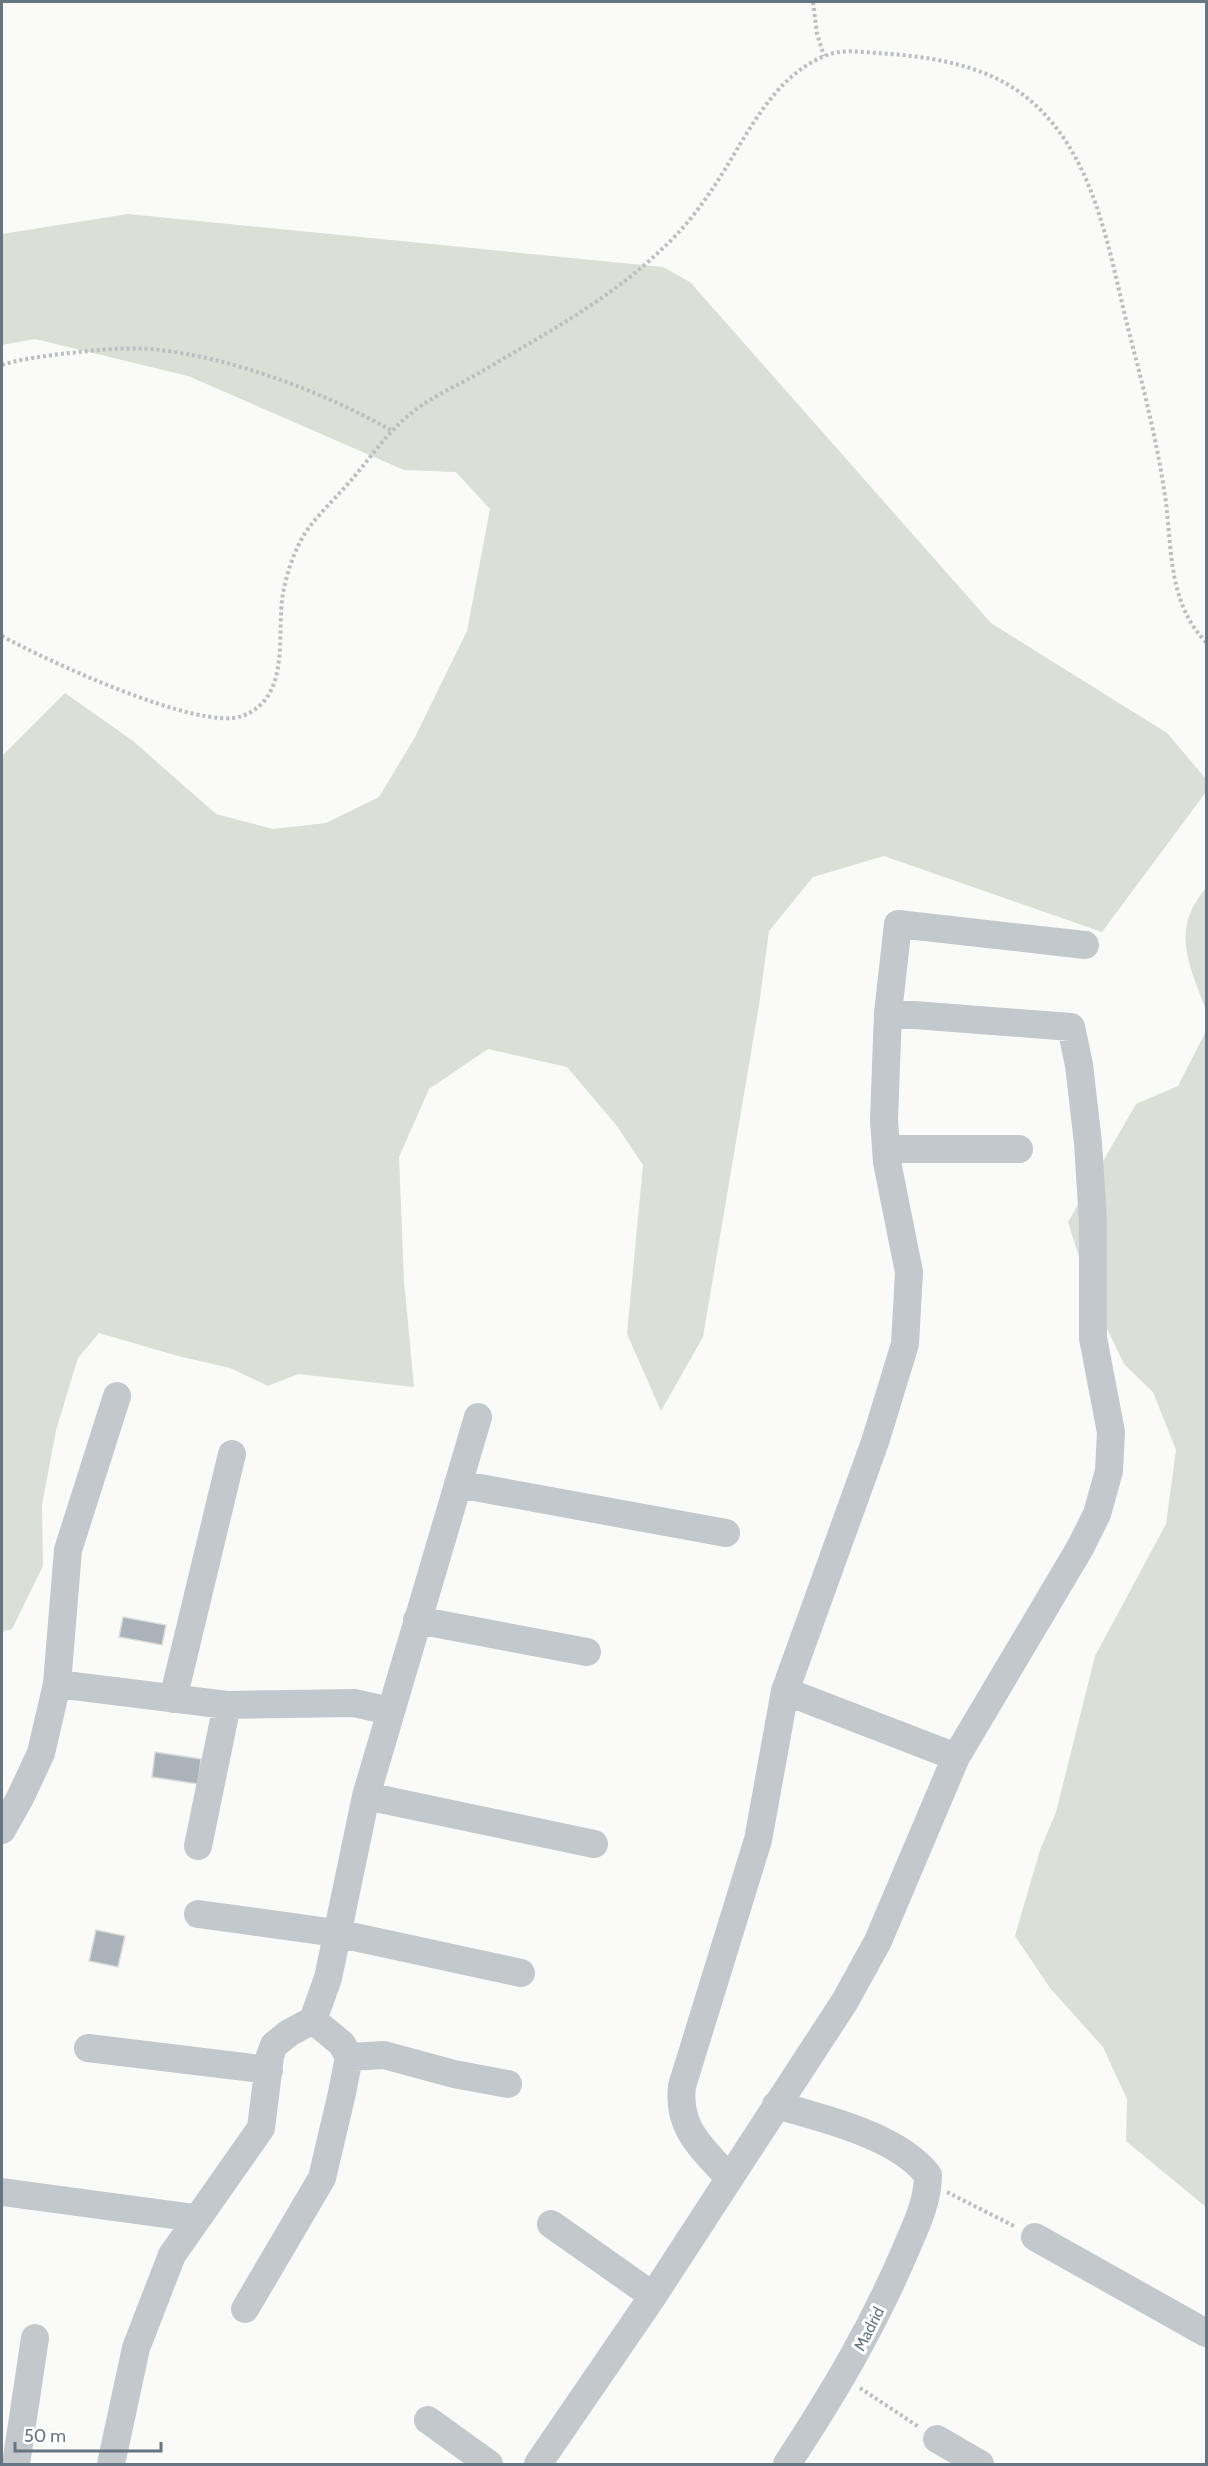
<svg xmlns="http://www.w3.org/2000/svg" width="1208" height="2466" font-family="Cabin,sans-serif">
  <rect width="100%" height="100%" fill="#fafaf8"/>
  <!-- green -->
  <path fill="#dadfd7" d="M128,214L663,267L690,282L991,623L1167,733L1206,779V792L1102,932L884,856L813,877L769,931L759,1005L703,1337L661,1411L627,1334L643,1165L617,1126L567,1067L488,1049L429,1089L399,1157L404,1281L414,1387L298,1374L268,1386L230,1368L178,1356L99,1333L78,1358L56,1430L42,1505L43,1566L12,1629L2,1632V756L65,693L133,741L216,814L273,829L326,823L379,797L415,737L467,631L490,509L456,472L404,470L188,376L35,339L2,345V234Z
    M1206,888V1010C1189,964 1170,930 1206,888Z
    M1206,1031V2207L1126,2141L1127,2099L1103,2047L1050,1988L1015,1936L1040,1850L1056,1812L1095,1656L1166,1524L1176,1450L1153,1392L1124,1364L1091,1295L1068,1222L1136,1104L1178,1086Z"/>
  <!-- building -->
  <path fill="#aab3b9" stroke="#dcdcda" stroke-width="1.5" d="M123,1617L166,1625L162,1645L119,1637Z
    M155,1752L201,1759L198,1784L152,1777Z
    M96,1930L125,1936L118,1967L89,1961Z"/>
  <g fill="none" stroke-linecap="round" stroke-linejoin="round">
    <!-- path -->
    <path stroke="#bbbfc2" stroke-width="4" stroke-dasharray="3 3" stroke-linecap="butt" d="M813,2L817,34L824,56
      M2,365C20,359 40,357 60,354C90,351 120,347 151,349C228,356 325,392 392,431
      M2,636C43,659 200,732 242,716C292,698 276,634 283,593C288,568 297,541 314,521C327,506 341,492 354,477C373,454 390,429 414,411C432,397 454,387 474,376C539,337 607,302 662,249C681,232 699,209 713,188C745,141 770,77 827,55C843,49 861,52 876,53C927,56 985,64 1026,97C1095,152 1108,248 1128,328C1143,386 1158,444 1166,503C1172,552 1169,604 1206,642
      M947,2192L1016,2227
      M860,2388L919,2427"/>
    <!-- minor -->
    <path stroke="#c3c8cc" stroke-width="28" d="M886,1149H1019
      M458,1484L726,1533
      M417,1620L587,1652
      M57,1684L227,1705L354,1703L390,1711
      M785,1691L956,1757
      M173,1699L232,1454
      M366,1796L594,1844
      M2,1830L20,1798L41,1753L57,1684L68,1550L117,1396
      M198,1846L227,1705
      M198,1914L336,1933L521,1973
      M88,2048L269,2070
      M349,2057L384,2055L454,2074L508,2084
      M776,2105C823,2118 898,2136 928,2175C928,2201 916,2226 906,2249C873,2327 833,2394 787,2464
      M728,2177C702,2147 677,2129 682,2086L758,1840L785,1691L875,1442L905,1344L909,1272L887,1162L884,1120L888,1013L898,924L1085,945
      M2,2192L195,2218
      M551,2224L653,2296
      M1035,2237L1206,2333
      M245,2309L322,2178L342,2093L349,2057L342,2044L313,2020
      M428,2420L489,2464
      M937,2439L980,2464
      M16,2464L35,2338
      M111,2464L136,2348L172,2255L261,2128L270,2056L274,2045L289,2033L313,2020L328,1978L366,1796L478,1417
      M538,2464L653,2296L845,2001L878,1941L956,1757L1080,1548L1097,1514L1109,1471L1111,1432L1093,1338V1222L1088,1143L1079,1065L1071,1027L888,1013"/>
  </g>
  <g text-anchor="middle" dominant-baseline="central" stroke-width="6" stroke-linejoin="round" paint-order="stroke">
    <!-- street labels -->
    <g font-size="16" fill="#657683" stroke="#fff">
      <text transform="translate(869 2329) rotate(-63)">Madrid</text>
    </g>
  </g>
  <!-- border -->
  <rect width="1208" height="2466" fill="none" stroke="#657683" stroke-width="6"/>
  <!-- scale -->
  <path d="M15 2442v9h146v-9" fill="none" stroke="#657683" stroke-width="3"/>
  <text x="24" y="2442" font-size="18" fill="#657683" stroke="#ffffff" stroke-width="4.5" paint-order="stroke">50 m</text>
</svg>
